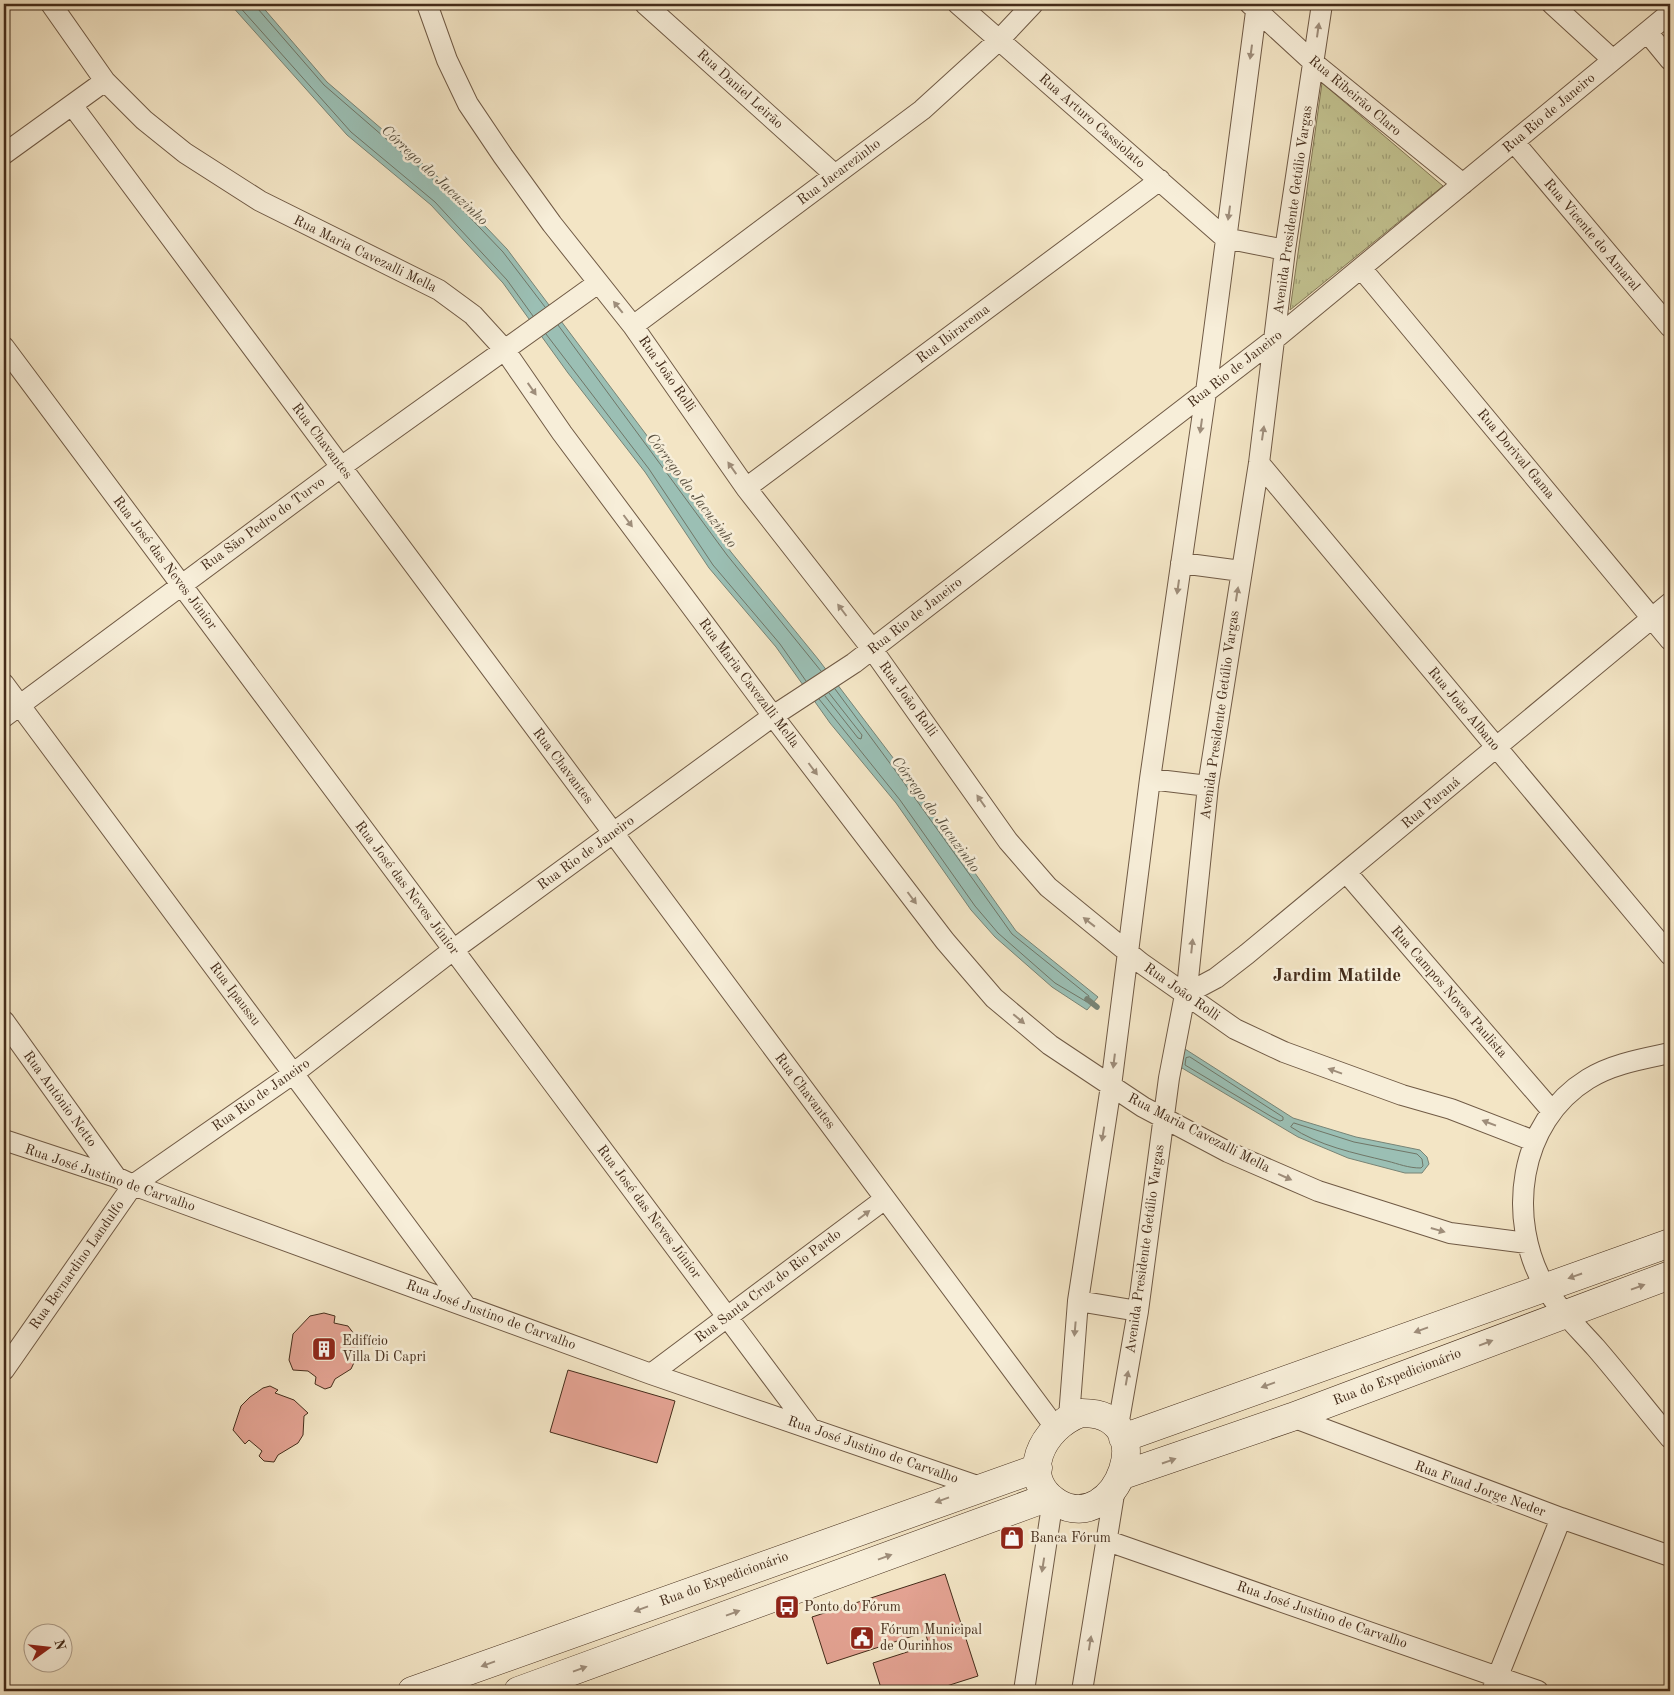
<svg xmlns="http://www.w3.org/2000/svg" width="1674" height="1695" font-family="'Old Standard TT',serif">
  <defs>
    <pattern id="park-tufts" width="24" height="20" patternUnits="userSpaceOnUse" patternTransform="scale(1.25)"><rect width="24" height="20" fill="#c2c290"/><path d="M3 7l-1-3M5 7V3M7 7l1-3M15 17l-1-3M17 17v-4M19 17l1-3" fill="none" stroke="#9f9e75"/></pattern>
  </defs>
  <rect width="100%" height="100%" fill="#f3e5c5"/>
  <filter id="stains"><feTurbulence type="fractalNoise" baseFrequency=".004" numOctaves="4"/><feColorMatrix values="0 0 0 0 .2 0 0 0 0 .09 0 0 0 0 .02 0 0 0 .5 -.17"/></filter>
  <radialGradient id="worn" r=".72"><stop offset=".6" stop-color="#630" stop-opacity="0"/><stop offset="1" stop-color="#630" stop-opacity=".3"/></radialGradient>
  <!-- park -->
  <path fill="url(#park-tufts)" stroke="#837755" d="M1322,83L1443,186L1290,310Z"/>
  <!-- water -->
  <path fill="#9bbfb4" stroke="#788476" d="M230,4H260L327,82L439,178L507,249L660,453L731,552L818,659L897,763L1016,931L1098,997L1087,1010L1052,987L995,937L971,910L896,803L830,723L776,647L709,568L645,472L568,373L503,283L431,205L347,135Z
    M1185,1049L1293,1118L1356,1137L1420,1150L1427,1157L1429,1164L1422,1173H1405L1348,1158L1298,1137L1177,1065Z"/>
  <g fill="none" stroke-linecap="round" stroke-linejoin="round">
    <!-- shore -->
    <path stroke="#707667" stroke-width="1" d="M237,4L351,132L435,202L507,280L533,316
      M257,4L258,9L324,85L436,182L503,252L545,307
      M558,325L727,555L821,671
      M546,334L649,469L713,565L780,644L806,681
      M825,696L858,738L861,739L862,735L829,693
      M819,699L900,800L975,906L998,933L1055,983L1087,1002L1089,996L1012,934L892,766L835,689
      M1190,1057L1283,1117V1120L1280,1121L1272,1117L1185,1065L1186,1058Z
      M1294,1123L1354,1142L1417,1154L1422,1159L1423,1166L1421,1168C1408,1168 1399,1164 1387,1161C1354,1153 1319,1146 1291,1127Z"/>
    <!-- stream -->
    <path stroke="#788476" stroke-width="5.5" d="M1087,999L1097,1007"/>
  </g>
  <!-- building -->
  <path fill="#e4a393" stroke="#442c1a" d="M324,1313L335,1316L334,1323L348,1326L354,1334L359,1352L351,1369L335,1379L331,1387L325,1389L315,1384L316,1377L308,1371L293,1370L289,1360L293,1334L310,1316Z
    M568,1370L675,1401L657,1463L550,1432Z
    M270,1386L278,1390L275,1393L294,1400L308,1413L304,1416L303,1435L298,1443L278,1455L274,1462L264,1461L259,1456L262,1451L249,1440L245,1444L233,1430L241,1406L250,1397L263,1388Z
    M1011,1529L1018,1531L1013,1548L1006,1545Z
    M945,1574L978,1676L931,1691H882L873,1663L929,1645L925,1632L827,1664L812,1617Z"/>
  <g fill="none" stroke-linecap="round" stroke-linejoin="round">
    <defs>
      <path id="minor" d="M51,4L105,81L144,120L185,153L260,201L439,290L473,315L504,349L562,433L773,716L945,941L994,998L1050,1045L1143,1107L1228,1152L1318,1191L1450,1233L1527,1243
        M427,4L447,60L468,104L503,156L552,224L633,326L746,488L872,649L1008,841L1048,887L1141,963L1235,1029L1284,1052L1402,1095L1451,1109L1534,1141
        M645,4L834,174
        M958,4L1225,238L1285,250
        M1250,4L1314,63L1463,184
        M1552,4L1613,60
        M1647,32L1670,60
        M72,105L1055,1427
        M1514,142L1670,327
        M4,154L105,81
        M1361,268L1670,640
        M633,326L922,110L999,40L1033,4
        M4,347L810,1428
        M1259,463L1670,955
        M746,488L1160,180
        M1181,563L1241,571
        M4,684L465,1305
        M4,717L341,467L598,283
        M1150,779L1208,786
        M1346,872L1552,1111
        M1186,994L1216,978L1247,954L1670,603
        M4,1021L116,1177
        M1670,1053C1642,1059 1612,1064 1588,1079C1518,1122 1506,1219 1545,1287C1559,1310 1578,1328 1596,1348C1621,1377 1645,1408 1670,1438
        M4,1140L116,1177L133,1185L651,1374L980,1487
        M1078,1301L1138,1311
        M4,1370L133,1185L294,1073L453,950L773,716L854,663L1276,338L1670,13
        M651,1374L885,1199
        M1069,1417L1078,1301L1111,1086L1150,779L1206,392L1257,4
        M1292,1417L1561,1518L1670,1556
        M1118,1426L1138,1311L1169,1078L1188,979L1208,786L1259,463L1285,250L1322,4
        M1105,1540L1538,1691
        M1024,1691L1053,1499
        M1082,1691L1115,1488
        M1492,1691L1561,1518"/>
      <path id="secondary" d="M1081,1413C1165,1412 1116,1537 1058,1503C1017,1478 1042,1427 1081,1413Z
        M1123,1438L1670,1243
        M1123,1475L1292,1417L1670,1275
        M412,1691L1038,1468
        M518,1691L1049,1497"/>
    </defs>
    <!-- minor casing -->
    <use href="#minor" stroke="#705a45" stroke-width="22"/>
    <!-- secondary casing -->
    <use href="#secondary" stroke="#442c1a" stroke-width="29"/>
    <!-- minor -->
    <use href="#minor" stroke="#f7eed9" stroke-width="20"/>
    <!-- secondary -->
    <use href="#secondary" stroke="#f7eed9" stroke-width="28"/>
  </g>
  <!-- one-way arrows -->
  <defs><path id="oneway-solid" d="M-6-.8H1V-3.2L6.5 0L1 3.2V.8H-6Z" transform="scale(1.25)"/></defs>
  <g fill="#9e8d7a">
    <use href="#oneway-solid" transform="translate(1318 30) rotate(-82)"/>
    <use href="#oneway-solid" transform="translate(1251 52) rotate(98)"/>
    <use href="#oneway-solid" transform="translate(1229 213) rotate(98)"/>
    <use href="#oneway-solid" transform="translate(618 307) rotate(-129)"/>
    <use href="#oneway-solid" transform="translate(532 389) rotate(55)"/>
    <use href="#oneway-solid" transform="translate(1201 426) rotate(98)"/>
    <use href="#oneway-solid" transform="translate(1263 433) rotate(-82)"/>
    <use href="#oneway-solid" transform="translate(732 468) rotate(-125)"/>
    <use href="#oneway-solid" transform="translate(628 521) rotate(53)"/>
    <use href="#oneway-solid" transform="translate(1178 587) rotate(98)"/>
    <use href="#oneway-solid" transform="translate(1237 594) rotate(-81)"/>
    <use href="#oneway-solid" transform="translate(842 610) rotate(-127)"/>
    <use href="#oneway-solid" transform="translate(813 769) rotate(53)"/>
    <use href="#oneway-solid" transform="translate(981 801) rotate(-125)"/>
    <use href="#oneway-solid" transform="translate(912 898) rotate(53)"/>
    <use href="#oneway-solid" transform="translate(1089 922) rotate(-142)"/>
    <use href="#oneway-solid" transform="translate(1192 946) rotate(-84)"/>
    <use href="#oneway-solid" transform="translate(1019 1019) rotate(40)"/>
    <use href="#oneway-solid" transform="translate(1114 1061) rotate(97)"/>
    <use href="#oneway-solid" transform="translate(1335 1071) rotate(-160)"/>
    <use href="#oneway-solid" transform="translate(1489 1123) rotate(-159)"/>
    <use href="#oneway-solid" transform="translate(1103 1134) rotate(99)"/>
    <use href="#oneway-solid" transform="translate(1285 1177) rotate(24)"/>
    <use href="#oneway-solid" transform="translate(864 1215) rotate(-37)"/>
    <use href="#oneway-solid" transform="translate(1438 1230) rotate(16)"/>
    <use href="#oneway-solid" transform="translate(1575 1276) rotate(161)"/>
    <use href="#oneway-solid" transform="translate(1638 1287) rotate(-20)"/>
    <use href="#oneway-solid" transform="translate(1075 1329) rotate(95)"/>
    <use href="#oneway-solid" transform="translate(1421 1330) rotate(160)"/>
    <use href="#oneway-solid" transform="translate(1486 1343) rotate(-21)"/>
    <use href="#oneway-solid" transform="translate(1127 1378) rotate(-80)"/>
    <use href="#oneway-solid" transform="translate(1268 1385) rotate(160)"/>
    <use href="#oneway-solid" transform="translate(1169 1461) rotate(-19)"/>
    <use href="#oneway-solid" transform="translate(942 1500) rotate(160)"/>
    <use href="#oneway-solid" transform="translate(885 1557) rotate(-20)"/>
    <use href="#oneway-solid" transform="translate(1043 1565) rotate(99)"/>
    <use href="#oneway-solid" transform="translate(641 1609) rotate(160)"/>
    <use href="#oneway-solid" transform="translate(733 1613) rotate(-20)"/>
    <use href="#oneway-solid" transform="translate(1090 1643) rotate(-81)"/>
    <use href="#oneway-solid" transform="translate(488 1664) rotate(160)"/>
    <use href="#oneway-solid" transform="translate(580 1669) rotate(-20)"/>
  </g>
  <!-- icons -->
  <defs>
    <symbol id="building-square" viewBox="-11 -11 22 22"><rect x="-9" y="-9" width="18" height="18" rx="4" fill="#8f2418" stroke="#f7eed9"/><path d="M-4-6H4V6H1V3H-1V6H-4ZM-2.5-4.3h1.7v1.8h-1.7ZM.8-4.3h1.7v1.8H.8ZM-2.5-1h1.7V.8h-1.7ZM.8-1h1.7V.8H.8Z" fill="#fff"/></symbol>
    <symbol id="shop-square" viewBox="-11 -11 22 22"><rect x="-9" y="-9" width="18" height="18" rx="4" fill="#8f2418" stroke="#f7eed9"/><path d="M-5-2.5h2.3a2.7 3.5 0 0 1 5.4 0H5L5.5 6h-11ZM-1.5-2.5h3a1.5 2.3 0 0 0-3 0Z" fill="#fff"/></symbol>
    <symbol id="bus-square" viewBox="-11 -11 22 22"><rect x="-9" y="-9" width="18" height="18" rx="4" fill="#8f2418" stroke="#f7eed9"/><path d="M-5-6H5V4H4V6H2V4H-2V6H-4V4H-5ZM-3.5-4V0h7V-4ZM-3.5 1.2v1.5H-2V1.2ZM2 1.2v1.5H3.5V1.2Z" fill="#fff"/></symbol>
    <symbol id="civic-square" viewBox="-11 -11 22 22"><rect x="-9" y="-9" width="18" height="18" rx="4" fill="#8f2418" stroke="#f7eed9"/><path d="M-.6-6.5H3V-4.5H.6V-3L4-1V1h2V6H-6V1h2V-1L-.6-3ZM-1.2 2.5V6h2.4V2.5Z" fill="#fff"/></symbol>
  </defs>
  <g fill-rule="evenodd">
    <use href="#building-square" x="310" y="1335" width="28" height="28"/>
    <use href="#shop-square" x="998" y="1524" width="28" height="28"/>
    <use href="#bus-square" x="773" y="1593" width="28" height="28"/>
    <use href="#civic-square" x="848" y="1624" width="28" height="28"/>
  </g>
  <g text-anchor="middle" dominant-baseline="central" stroke-width="5" stroke-linejoin="round" paint-order="stroke">
    <!-- street labels -->
    <g font-size="14" fill="#442c1a" stroke="#f7eed9">
      <text transform="translate(740 89) rotate(42)">Rua Daniel Leirão</text>
      <text transform="translate(1355 96) rotate(40)">Rua Ribeirão Claro</text>
      <text transform="translate(1549 113) rotate(-40)">Rua Rio de Janeiro</text>
      <text transform="translate(1092 121) rotate(41)">Rua Arturo Cassiolato</text>
      <text transform="translate(839 172) rotate(-37)">Rua Jacarezinho</text>
      <text transform="translate(1293 210) rotate(-82)">Avenida Presidente Getúlio Vargas</text>
      <text transform="translate(1592 235) rotate(50)">Rua Vicente do Amaral</text>
      <text transform="translate(365 254) rotate(26)">Rua Maria Cavezalli Mella</text>
      <text transform="translate(953 334) rotate(-37)">Rua Ibirarema</text>
      <text transform="translate(1235 369) rotate(-38)">Rua Rio de Janeiro</text>
      <text transform="translate(667 374) rotate(55)">Rua João Rolli</text>
      <text transform="translate(322 441) rotate(53)">Rua Chavantes</text>
      <text transform="translate(1516 454) rotate(50)">Rua Dorival Gama</text>
      <text transform="translate(263 524) rotate(-36)">Rua São Pedro do Turvo</text>
      <text transform="translate(165 563) rotate(53)">Rua José das Neves Júnior</text>
      <text transform="translate(915 616) rotate(-38)">Rua Rio de Janeiro</text>
      <text transform="translate(749 683) rotate(53)">Rua Maria Cavezalli Mella</text>
      <text transform="translate(908 699) rotate(54)">Rua João Rolli</text>
      <text transform="translate(1464 709) rotate(50)">Rua João Albano</text>
      <text transform="translate(1220 715) rotate(-82)">Avenida Presidente Getúlio Vargas</text>
      <text transform="translate(563 766) rotate(53)">Rua Chavantes</text>
      <text transform="translate(1431 803) rotate(-40)">Rua Paraná</text>
      <text transform="translate(586 853) rotate(-36)">Rua Rio de Janeiro</text>
      <text transform="translate(407 888) rotate(53)">Rua José das Neves Júnior</text>
      <text transform="translate(1182 992) rotate(35)">Rua João Rolli</text>
      <text transform="translate(1449 992) rotate(49)">Rua Campos Novos Paulista</text>
      <text transform="translate(235 994) rotate(53)">Rua Ipaussu</text>
      <text transform="translate(805 1091) rotate(53)">Rua Chavantes</text>
      <text transform="translate(261 1095) rotate(-35)">Rua Rio de Janeiro</text>
      <text transform="translate(60 1099) rotate(54)">Rua Antônio Netto</text>
      <text transform="translate(1199 1133) rotate(27)">Rua Maria Cavezalli Mella</text>
      <text transform="translate(110 1178) rotate(19)">Rua José Justino de Carvalho</text>
      <text transform="translate(649 1212) rotate(53)">Rua José das Neves Júnior</text>
      <text transform="translate(1145 1249) rotate(-82)">Avenida Presidente Getúlio Vargas</text>
      <text transform="translate(77 1265) rotate(-55)">Rua Bernardino Landulfo</text>
      <text transform="translate(768 1286) rotate(-37)">Rua Santa Cruz do Rio Pardo</text>
      <text transform="translate(491 1315) rotate(20)">Rua José Justino de Carvalho</text>
      <text transform="translate(1397 1377) rotate(-21)">Rua do Expedicionário</text>
      <text transform="translate(873 1450) rotate(19)">Rua José Justino de Carvalho</text>
      <text transform="translate(1480 1489) rotate(20)">Rua Fuad Jorge Neder</text>
      <text transform="translate(724 1579) rotate(-20)">Rua do Expedicionário</text>
      <text transform="translate(1322 1615) rotate(19)">Rua José Justino de Carvalho</text>
    </g>
    <!-- poi labels -->
    <g font-size="14" fill="#442c1a" stroke="#f7eed9" text-anchor="start">
      <text x="342" y="1341">Edifício<tspan x="342" dy="16">Villa Di Capri</tspan></text>
      <text x="1030" y="1538">Banca Fórum</text>
      <text x="804" y="1607">Ponto do Fórum</text>
      <text x="880" y="1630">Fórum Municipal<tspan x="880" dy="16">de Ourinhos</tspan></text>
    </g>
    <!-- water labels -->
    <g font-size="15" font-style="italic" fill="#5a5140" stroke="#f7eed9">
      <text transform="translate(434 176) rotate(43)">Córrego do Jacuzinho</text>
      <text transform="translate(691 491) rotate(53)">Córrego do Jacuzinho</text>
      <text transform="translate(935 815) rotate(54)">Córrego do Jacuzinho</text>
    </g>
    <!-- district labels -->
    <g font-size="19" font-weight="bold" fill="#442c1a" stroke="#f7eed9">
      <text x="1337" y="976">Jardim Matilde</text>
    </g>
  </g>
  <!-- margin -->
  <rect width="1674" height="1695" fill="none" stroke="#f3e5c5" stroke-width="20"/>
  <rect x="5" y="5" width="1664" height="1685" fill="none" stroke="#442c1a" stroke-width="2.5"/>
  <rect x="10" y="10" width="1654" height="1675" fill="none" stroke="#442c1a"/>
  <!-- north arrow -->
  <g transform="translate(48 1648) rotate(75)"><circle r="24" fill="#f7eed9" stroke="#afa08d"/>
  <path d="M0-4L9 19L0 12L-9 19Z" fill="#8f2418"/>
  <text y="-8" font-size="14" font-weight="bold" text-anchor="middle" fill="#442c1a">N</text>
  </g>
  <rect width="100%" height="100%" filter="url(#stains)"/>
  <rect width="100%" height="100%" fill="url(#worn)"/>
</svg>
